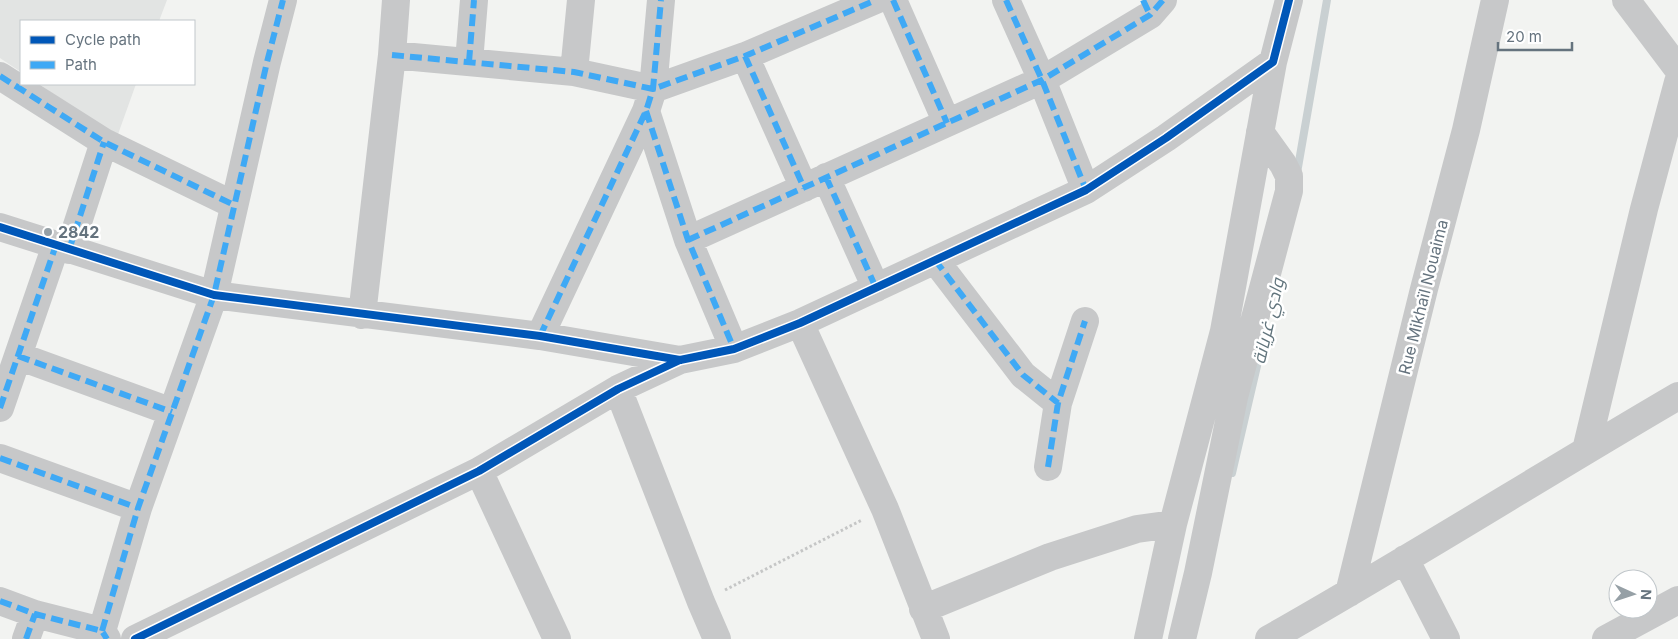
<svg xmlns="http://www.w3.org/2000/svg" width="1678" height="639" font-family="Inter,Cairo,sans-serif">
  <rect width="100%" height="100%" fill="#f2f3f1"/>
  <!-- built -->
  <path fill="#e2e4e3" d="M0,0H167L159,21H21V72L0,58Z
    M39,84H136L117,137Z"/>
  <g fill="none" stroke-linecap="round" stroke-linejoin="round">
    <!-- stream -->
    <path stroke="#c9d0d2" stroke-width="8" d="M1297,173L1327,0
      M1232,473L1264,336"/>
    <!-- path -->
    <path stroke="#c5c6c6" stroke-width="3" stroke-dasharray="2.5 2.5" stroke-linecap="butt" d="M725,590L862,520"/>
    <!-- minor -->
    <path stroke="#c7c8c9" stroke-width="28" d="M893,0L947,123
      M1006,0L1042,80L1086,190
      M1626,0L1678,69
      M392,55L574,72L653,89L745,56L876,0
      M745,56L804,188
      M469,62L474,0
      M574,72L581,0
      M0,76L104,142L234,205
      M646,111L688,240L734,349
      M826,177L876,288
      M0,227L214,295L540,336L680,360
      M688,240L1042,80L1150,15L1163,0
      M69,250L104,142
      M935,260L1023,375L1058,403
      M362,315L392,55L396,0
      M800,323L885,509L936,639
      M540,336L646,111L653,89L661,0
      M18,356L172,412
      M618,389L701,602L717,639
      M0,408L56,245
      M1586,450L1644,209L1678,82
      M0,458L138,508
      M1048,467L1058,403L1085,321
      M479,471L557,639
      M1405,559L1446,639
      M1349,593L1424,289L1466,130L1495,0
      M0,601L35,614L102,631L107,639
      M923,609L1050,557L1137,529L1173,524
      M102,631L138,508L214,295L267,62L283,0
      M26,639L35,614
      M135,639L479,471L618,389L680,360L734,349L800,323L1086,190L1166,138L1273,62L1289,0
      M1148,639L1173,524L1224,331L1273,62
      M1182,639L1198,573L1234,397L1289,191V176L1283,164L1260,132
      M1269,639C1407,561 1541,476 1678,396
      M1606,639L1678,600"/>
    <!-- quiet -->
    <path stroke="#3fa9f5" stroke-width="6" stroke-dasharray="12 6" stroke-linecap="butt" d="M893,0L947,123
      M1006,0L1042,80L1086,190
      M1143,0L1150,15
      M392,55L574,72L653,89L745,56L876,0
      M745,56L804,188
      M469,62L474,0
      M0,76L104,142L234,205
      M646,111L688,240L734,349
      M826,177L876,288
      M688,240L1042,80L1150,15L1163,0
      M69,250L104,142
      M935,260L1023,375L1058,403
      M540,336L646,111L653,89L661,0
      M18,356L172,412
      M0,408L56,245
      M0,458L138,508
      M1048,467L1058,403L1085,321
      M0,601L35,614L102,631L107,639
      M102,631L138,508L214,295L267,62L283,0
      M26,639L35,614"/>
    <defs>
      <path id="cycleway" d="M0,227L214,295L540,336L680,360
        M135,639L479,471L618,389L680,360L734,349L800,323L1086,190L1166,138L1273,62L1289,0"/>
    </defs>
    <!-- cycleway casing -->
    <use href="#cycleway" stroke="#fff" stroke-width="11"/>
    <!-- cycleway -->
    <use href="#cycleway" stroke="#0057b8" stroke-width="8"/>
  </g>
  <!-- markers -->
  <circle fill="#96a0a6" stroke="#fff" stroke-width="2" cx="48" cy="232" r="5"/>
  <g text-anchor="middle" dominant-baseline="central" stroke-width="5" stroke-linejoin="round" paint-order="stroke">
    <!-- poi labels -->
    <g font-size="16" font-weight="bold" fill="#65737e" stroke="#fff" text-anchor="start">
      <text x="58" y="232">2842</text>
    </g>
    <!-- street labels -->
    <g font-size="16" fill="#65737e" stroke="#fff">
      <text transform="translate(1423 297) rotate(-76)">Rue Mikhaïl Nouaima</text>
    </g>
    <!-- water labels -->
    <g font-size="18" font-style="italic" fill="#61747c" stroke="#fff">
      <text transform="translate(1268 321) rotate(-77)">وادي غريانة</text>
    </g>
  </g>
  <!-- legend -->
  <rect x="20" y="20" width="175" height="65" fill="#ffffff" stroke="#c1c7cb"/>
  <rect x="30" y="36" width="25" height="8" fill="#0057b8" stroke="#c1c7cb"/>
  <text x="65" y="45" font-size="15" fill="#65737e">Cycle path</text>
  <rect x="30" y="61" width="25" height="8" fill="#3fa9f5" stroke="#c1c7cb"/>
  <text x="65" y="70" font-size="15" fill="#65737e">Path</text>
  <!-- north arrow -->
  <g transform="translate(1633 594) rotate(93)"><circle r="24" fill="#ffffff" stroke="#c1c7cb"/>
  <path d="M0-4L9 19L0 12L-9 19Z" fill="#96a0a6"/>
  <text y="-8" font-size="14" font-weight="bold" text-anchor="middle" fill="#65737e">N</text>
  </g>
  <!-- scale -->
  <path d="M1498 42v8h74v-8" fill="none" stroke="#65737e" stroke-width="2.5"/>
  <text x="1506" y="42" font-size="15" fill="#65737e" stroke="#ffffff" stroke-width="4" paint-order="stroke">20 m</text>
</svg>
